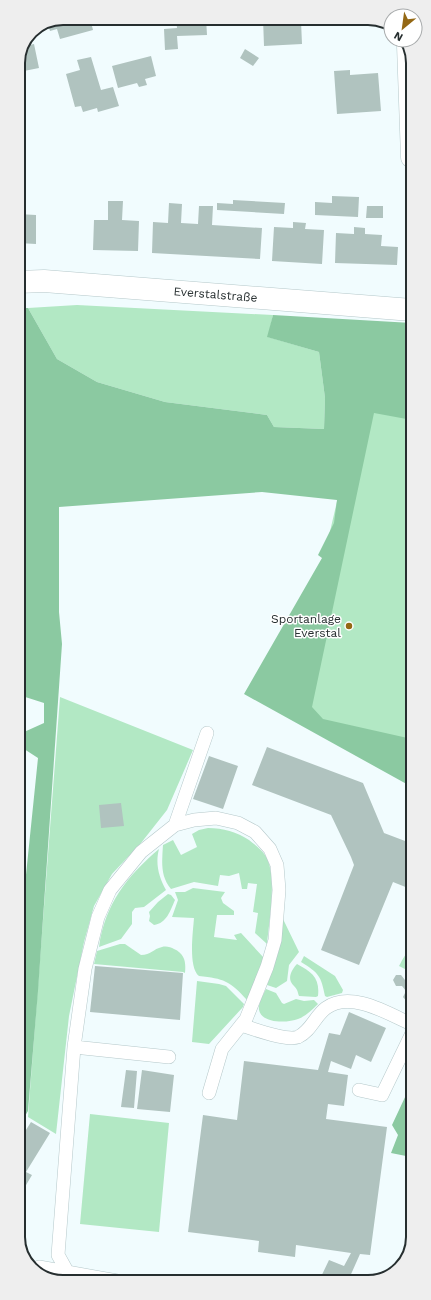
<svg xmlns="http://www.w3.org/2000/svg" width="431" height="1300" font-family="'Work Sans',sans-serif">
  <rect width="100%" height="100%" fill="#f1fcfe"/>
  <!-- green -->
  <path fill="#b2e8c4" d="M77,305L273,315L268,337L319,352L325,398L324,429L274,427L267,415L165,402L97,382L57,359L28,308Z
    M368,369L412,372V784L249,695L324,557Z
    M60,697L193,750L167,810L141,843L112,874L94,906L84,942L69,1016L56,1134L28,1117Z
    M208,828C223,828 237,832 249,840C254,844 261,849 265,855C278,874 269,921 267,944L255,933L258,913L253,912L257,884L248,883L247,889H242L239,873L229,876L220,875L218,886L194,882L171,889C160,876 162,861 163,845L173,840L181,855L197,847L192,834L199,830Z
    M159,849C155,864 159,877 166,890L144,907L135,908L132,912V924L121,939L99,947C105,904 127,876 159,849Z
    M193,888L225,892L221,898L223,903L234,911V915H217L214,937L237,940L234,935L241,933L264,958L247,1000C229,980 224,979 199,976C188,967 193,932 194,918L172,917L178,900L175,892H185Z
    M168,894L171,895L175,900C170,911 167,923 154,925L149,921L150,916L149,912L158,902Z
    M283,919L299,952L289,965L287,981L276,988L267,985L278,953Z
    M120,944H125L141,955C151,955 153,949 162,947C166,946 171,947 174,949C185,954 186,962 185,973L183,972L94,964L97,951Z
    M413,950V973L399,966C403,959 405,952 413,950Z
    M304,956L335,976L343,990L342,993L327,997L325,996C321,976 319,973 301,962Z
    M297,964C312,972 320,978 318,996L316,997L299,996C298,994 298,992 297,990C296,987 292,985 291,982C288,976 293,968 297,964Z
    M197,981L219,984L226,986L244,1004L243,1007L209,1044L192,1042Z
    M266,989L276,993L282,1003L284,1004L296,999L304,1001L314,1000L318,1004C312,1010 306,1016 298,1019C288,1023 262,1024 259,1010C258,1003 263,995 266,989Z
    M90,1114L169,1123L159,1232L80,1224Z"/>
  <!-- forest -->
  <path fill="#8bc9a1" d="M18,308H28L57,359L97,382L165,402L267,415L274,427L324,429L325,398L319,352L267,337L273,315L412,323V420L374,413L312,707L323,719L412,739V787L244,694L322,558L318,555L334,523L337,500L262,492L59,507V612L62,644L38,991L28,1111L19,1126V943L38,758L21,747L24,732L44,723V703L19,695Z
    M413,1080V1134L406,1156L391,1153L398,1135L392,1125Z"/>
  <!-- building -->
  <path fill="#b0c3bf" d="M63,18H90L93,30L60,39L57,29L50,31L48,24Z
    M176,18H206L207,35L177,36L178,49L165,50L164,29L177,28Z
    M237,18H259V22H249V26H237Z
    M263,18H297V21H301L302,44L264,46Z
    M34,44L39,68L19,72L18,60L25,46Z
    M245,49L259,58L253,66L240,58Z
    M151,56L156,76L145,79L147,85L139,87L137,83L118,88L112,66Z
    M91,57L101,90L113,87L119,106L98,112L97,108L83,112L81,106L75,107L66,74L80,70L77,60Z
    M350,70V75L378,73L381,111L337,114L334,71Z
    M332,196L359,197L358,217L315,215V202L332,203Z
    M233,200L285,203L284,214L217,210V203L233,204Z
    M108,201H123L122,220L139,221L138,251L93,250L94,220H108Z
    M169,203L182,204L181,223L198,224L199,206H213L212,225L262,228L260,259L152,253L153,222L168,223Z
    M367,206H383V218H366Z
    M18,214L36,215V244L18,243Z
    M293,222L306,223L305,229L324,230L322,264L272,261L274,227L293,228Z
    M354,227L365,228V234L382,235L381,246L398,247L397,265L335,263L336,233L354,234Z
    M267,747L363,783L384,833L413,844V890L393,882L359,965L321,950L354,865L351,857L331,815L252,785Z
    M209,756L238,766L223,809L193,799Z
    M121,803L124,826L101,828L99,805Z
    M95,966L183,973L180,1020L90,1012Z
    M396,975H401L405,980L412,979L413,981V1002L408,1003L403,997L406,991L402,986H396L393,980Z
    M349,1012L386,1028L371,1062L356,1055L351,1069L331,1061L328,1072L348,1075L344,1106L328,1104L326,1119L387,1127L370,1255L360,1254L348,1281H319L329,1260L344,1266L351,1253L296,1245L295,1257L258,1252L259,1241L188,1232L203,1115L237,1120L244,1061L318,1070L329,1033L340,1035Z
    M126,1070L137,1071L134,1108L121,1107Z
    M142,1070L174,1075L170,1112L137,1109Z
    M31,1122L50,1133L26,1172L32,1175L19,1197V1141Z"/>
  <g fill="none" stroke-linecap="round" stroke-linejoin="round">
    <defs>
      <path id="lane" d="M175,825L207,733
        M241,1025C253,1029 287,1041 298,1037C311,1031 315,1016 326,1008C351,990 389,1014 413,1025
        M74,1047L169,1057
        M359,1090L382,1095L413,1031
        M33,1270L39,1267L123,1282
        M73,1282L58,1255L74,1047L85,969L98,917L110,890L141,852L175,825L194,820L216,818L238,823L255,832L270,849L277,865L279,890L275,940L267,967L246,1019L222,1049L209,1093"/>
      <g id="street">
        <path d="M408,45L412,157"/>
        <path id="s1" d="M18,282L44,281L412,310"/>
      </g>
    </defs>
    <!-- lane casing -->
    <use href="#lane" stroke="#b5c8ca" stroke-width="14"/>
    <!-- street casing -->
    <use href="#street" stroke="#b5c8ca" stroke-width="23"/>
    <!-- lane -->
    <use href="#lane" stroke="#fff" stroke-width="13"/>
    <!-- street -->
    <use href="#street" stroke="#fff" stroke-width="22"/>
  </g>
  <!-- markers -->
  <circle fill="#946814" stroke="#fff" stroke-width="1.5" cx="349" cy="626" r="4"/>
  <g text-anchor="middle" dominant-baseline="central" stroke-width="3" stroke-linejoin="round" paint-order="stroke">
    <!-- street labels -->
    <g font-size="12" fill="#262e2f" stroke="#fff">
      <text stroke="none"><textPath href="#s1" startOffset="198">Everstalstraße</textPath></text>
    </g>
    <!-- poi labels -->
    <g font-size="12" fill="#262e2f" stroke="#fff" text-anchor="end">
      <text x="341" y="619">Sportanlage<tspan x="341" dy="14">Everstal</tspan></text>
    </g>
  </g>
  <!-- crop -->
  <path d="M0 0H431V1300H0ZM63 25H368A38 38 0 0 1 406 63V1237A38 38 0 0 1 368 1275H63A38 38 0 0 1 25 1237V63A38 38 0 0 1 63 25Z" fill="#eee" fill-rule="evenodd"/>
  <path fill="none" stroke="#262e2f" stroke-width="2" d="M63 25H368A38 38 0 0 1 406 63V1237A38 38 0 0 1 368 1275H63A38 38 0 0 1 25 1237V63A38 38 0 0 1 63 25Z"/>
  <!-- north arrow -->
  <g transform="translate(403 28) rotate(209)"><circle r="19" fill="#ffffff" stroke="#a8abac"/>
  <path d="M0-3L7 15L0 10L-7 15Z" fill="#946814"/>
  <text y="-6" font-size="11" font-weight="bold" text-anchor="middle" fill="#262e2f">N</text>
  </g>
</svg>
